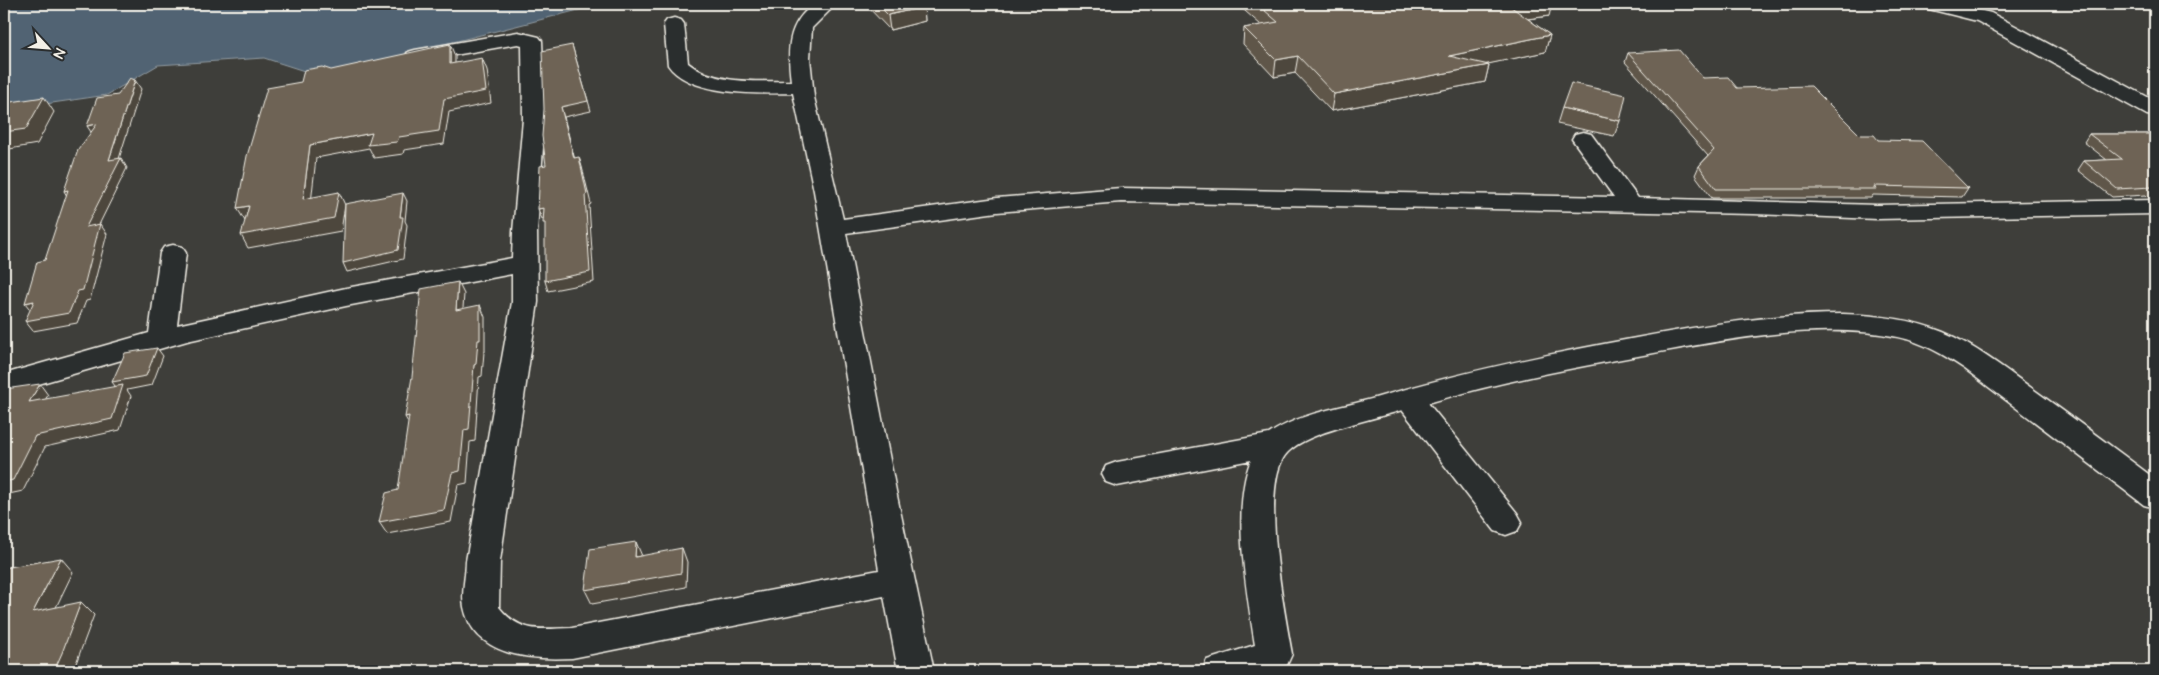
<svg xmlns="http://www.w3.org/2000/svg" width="2159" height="675" font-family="'Architects Daughter',sans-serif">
  <rect width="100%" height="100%" fill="#3e3e3a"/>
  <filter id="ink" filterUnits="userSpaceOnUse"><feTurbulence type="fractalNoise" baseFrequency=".02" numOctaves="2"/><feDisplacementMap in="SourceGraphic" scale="10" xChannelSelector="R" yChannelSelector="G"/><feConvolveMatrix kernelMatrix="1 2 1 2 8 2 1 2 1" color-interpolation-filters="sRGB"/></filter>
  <g filter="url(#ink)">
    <!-- water -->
    <path fill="#516373" stroke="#929ca2" d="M4,4H602L320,76L264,58L158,65L107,95L4,110Z"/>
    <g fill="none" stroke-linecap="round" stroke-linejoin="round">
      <defs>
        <path id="minor" d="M814,4H836L812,28L810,58L814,97L843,219L997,198L1121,188L1614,197L1572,139L1575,134L1583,132L1591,134L1638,198L1877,205L2155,200V214L1877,219L1754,214L1121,202L997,212L846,233L896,491L934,671H898L884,596L572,658C532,660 474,657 464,607C461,592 466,576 466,561L512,302V274L346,306L187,341L4,394V374L149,333L160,253L164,247L173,245L182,247L186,253L177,325L346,288L512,258L513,232L523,119L522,45L518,44L415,62L408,60L405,56L408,52L415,50L518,32L539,37L542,41L545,119L537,232L538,302L500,561L499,607C520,634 541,629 572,628L879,570L814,191L793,93C758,94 689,96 668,65L664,24L667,20L674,18L681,20L684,24L688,63C715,85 758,81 791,81C787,49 787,24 814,4Z
          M1290,4H1316L1313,8L1299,11L1292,9Z
          M1922,4H1954L1991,13L2155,101V116L2147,115L1977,21L1925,8Z
          M1843,314C1877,315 1911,319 1943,332C1974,345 2002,367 2030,387C2072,417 2114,448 2155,479V508L2144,505L1965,369C1944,355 1923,342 1898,337C1816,320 1719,341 1638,356C1568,369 1497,382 1428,403L1517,513L1522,522L1517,531L1506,535L1495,531L1402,410C1372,420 1309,431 1288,452C1258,481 1285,614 1292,654L1287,665L1268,671H1202L1207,660L1255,645C1247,593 1231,508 1251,460L1117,486L1106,482L1102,474L1106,466L1117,462L1269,434C1300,413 1340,408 1375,398C1461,372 1548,354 1636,338C1704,325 1773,314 1843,314Z"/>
      </defs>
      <!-- minor casing -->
      <use href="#minor" stroke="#f4f1e8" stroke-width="3"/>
      <!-- minor -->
      <use href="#minor" fill="#2a2d2e" fill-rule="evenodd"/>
    </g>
    <!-- wall -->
    <path fill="#5f5649" stroke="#f4f1e8" d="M865,4H921L924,7L925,21L890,30Z
      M1237,4H1300L1302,5L1549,16L1528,19L1550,35L1545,52L1486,64L1489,65L1485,82L1331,111L1295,73L1274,77L1243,44L1244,28L1261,25Z
      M1628,53L1703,78L1737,88L1860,135L1878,140L1968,188L1962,197L1873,195L1871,198H1712L1695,175L1699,166L1708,156L1625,62Z
      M1562,108L1620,121L1614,136L1557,124Z
      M2089,134H2155V198H2149L2146,195L2112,197L2078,170L2084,161L2107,160L2084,142Z"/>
    <!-- shaded-wall -->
    <path fill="#4d463c" stroke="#f4f1e8" d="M1526,4H1552L1549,16L1506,22L1510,6Z
      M924,7L925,21L890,30L888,15Z
      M1550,35L1545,52L1445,73L1449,56Z
      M450,44L455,56V76L450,64Z
      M572,45L591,111L564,117L577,168L574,158L561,107Z
      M1298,56L1295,73L1274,77L1276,60Z
      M482,58L487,70L491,103L449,112L444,144L404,150L403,154L374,158L369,148L316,158L310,212L303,199L310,145L372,133L444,99Z
      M1489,65L1485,82L1331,111L1334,94Z
      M135,80L141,89L117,165L121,158L127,168L93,237L86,227L109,160Z
      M44,97L54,112L37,144L4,150V132Z
      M97,124L93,135L87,126Z
      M579,157L582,167L591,204L589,205L594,282L548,291L545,281Z
      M68,190L70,201L64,191Z
      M339,192L345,205L341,231L248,248L241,235Z
      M403,193L407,201L405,221L407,225L403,259L347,272L343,263L400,217Z
      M249,206L245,221L237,208Z
      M544,208L547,218L542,219L538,209Z
      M100,224L107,234L90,300L86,301L77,323L33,331L25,321Z
      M458,282L464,294L462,322L456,310Z
      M34,301L33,313L25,303Z
      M480,305L485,317V352H484L482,376L479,377L475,441L470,442L467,483L458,485L451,522L387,534L379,522L452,473L464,430L474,365Z
      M157,348L163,356L152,385L127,390L131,396L120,430L45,447L23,491L4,495V482L35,436L119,391L112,382Z
      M40,384L48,395L38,413L29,402Z
      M409,416L412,429L405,417Z
      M636,542L642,556L635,557Z
      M682,548L687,562L686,587L592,604L585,590Z
      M61,558L73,572L47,626L33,612Z
      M81,602L94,615L75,666L73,671H54Z"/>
    <!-- building -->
    <path fill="#6e6455" stroke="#f4f1e8" d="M877,4H921L924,7L888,15Z
      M1257,4H1300L1302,5L1309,4H1526L1510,6L1550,35L1449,56L1489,65L1334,94L1298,56L1276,60L1244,28L1278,22Z
      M450,44V64L482,58L486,91L444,99L439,131L399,137L397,142L368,145L372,133L310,145L303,199L339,192L334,218L241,235L249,206L237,208L247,156L267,88L301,82L304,70L322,67L331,70Z
      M572,45L588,101L561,107L574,158L579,157L587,194L585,195L590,272L545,281V223H543L544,208L538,209L540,166L546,165L542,136L544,109L542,51Z
      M1679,50L1703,78L1728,77L1737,88L1811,86L1860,135H1874L1878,140L1922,141L1968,188L1874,186L1876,189H1716L1699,166L1714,150L1628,53Z
      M130,78L135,80L109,160L121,158L86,227L100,224L83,290L78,291L69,313L25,321L34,301L25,303L37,262L45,260L68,190L64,191L78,150L97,124L87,126L97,98L118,95Z
      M1571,83L1626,95L1620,121L1562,108Z
      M44,97L26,129L4,132V103Z
      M2089,134H2155V189L2152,187L2117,189L2084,161L2122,159Z
      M403,193L400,217H403L398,250L343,263L345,204Z
      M458,282L456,310L480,305V340H478L476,364L474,365L469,429L464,430L460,471L452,473L444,510L379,522L386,493L398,490L409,416L405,417L412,377L421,289Z
      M157,348L146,376L112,382L125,353Z
      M40,384L29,402L123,385L112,419L35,436L13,480L4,482V391L5,389Z
      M636,542L635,557L682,548L681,573L585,590L590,549Z
      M61,558L33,612L81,602L62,653L54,671H4V568Z"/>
  </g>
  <!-- margin -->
  <rect width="2159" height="675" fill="none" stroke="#2a2d2e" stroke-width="20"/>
  <rect x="10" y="10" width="2139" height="655" fill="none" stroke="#f4f1e8" stroke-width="2" filter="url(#ink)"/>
  <!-- north arrow -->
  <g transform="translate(48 48) rotate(116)" stroke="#2a2d2e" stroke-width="4" paint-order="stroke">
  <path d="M0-4L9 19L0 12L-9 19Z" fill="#f4f1e8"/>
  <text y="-8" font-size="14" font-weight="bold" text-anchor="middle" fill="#f4f1e8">N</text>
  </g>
</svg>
